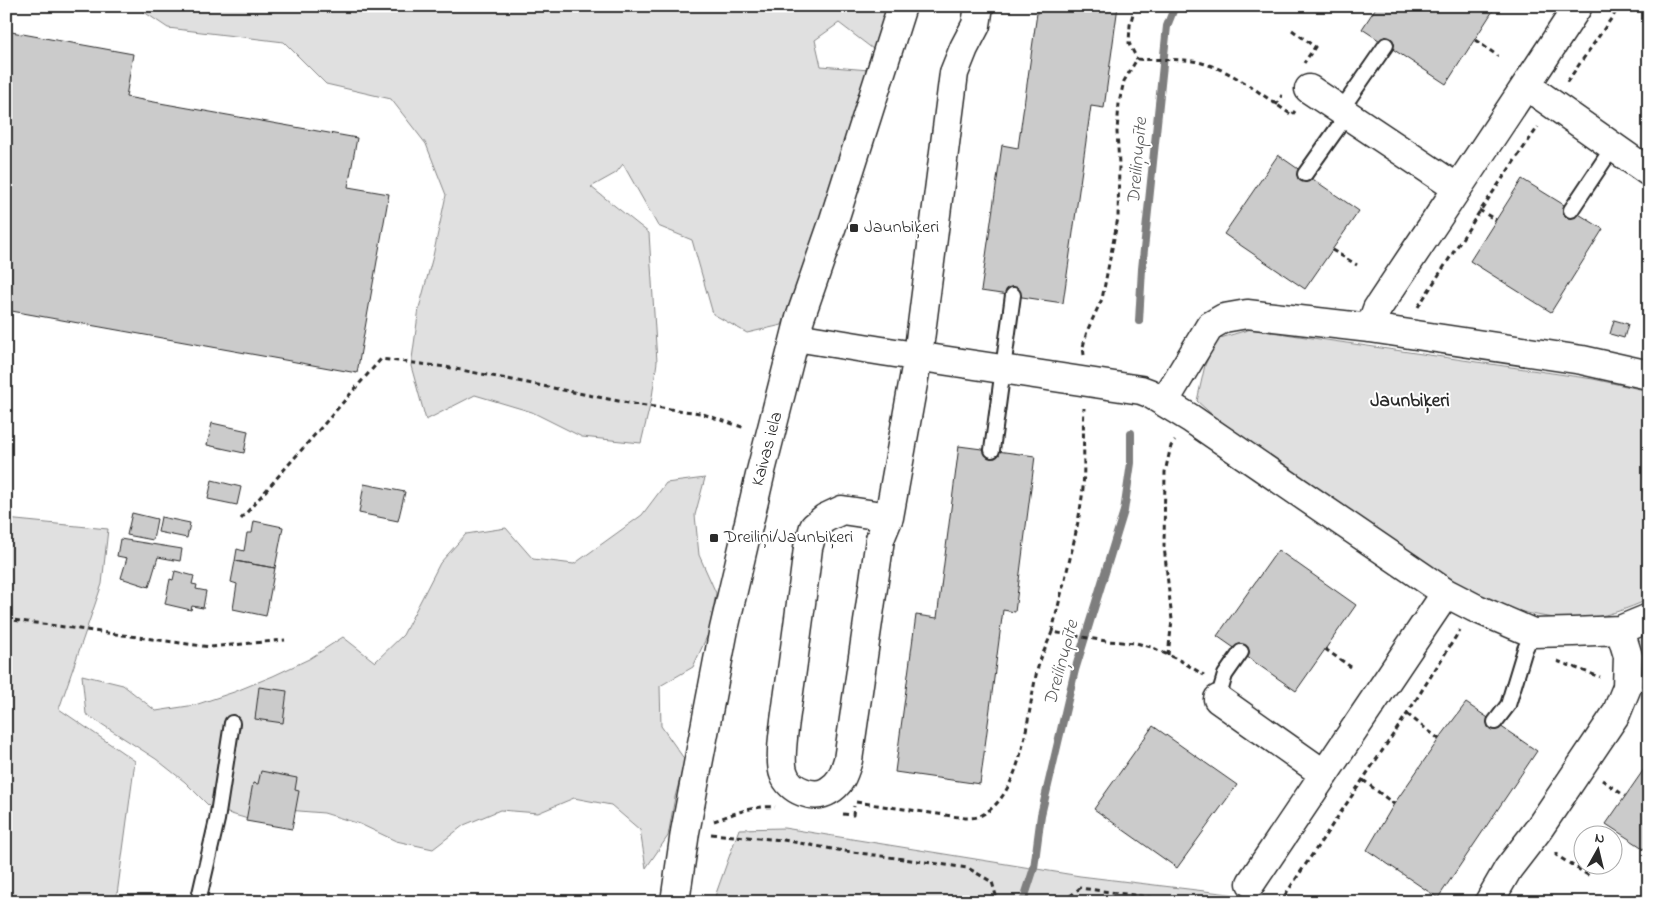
<svg xmlns="http://www.w3.org/2000/svg" width="1655" height="908" font-family="'Indie Flower',sans-serif">
  <rect width="100%" height="100%" fill="#fff"/>
  <filter id="ink" filterUnits="userSpaceOnUse"><feTurbulence type="fractalNoise" baseFrequency=".02" numOctaves="2"/><feDisplacementMap in="SourceGraphic" scale="10" xChannelSelector="R" yChannelSelector="G"/><feConvolveMatrix kernelMatrix="1 2 1 2 8 2 1 2 1" color-interpolation-filters="sRGB"/></filter>
  <g filter="url(#ink)">
    <!-- green -->
    <path fill="#e0e0e0" stroke="#868686" d="M135,6H888L873,49L839,23L815,40L821,66L869,70L839,165L782,325L747,333L713,314L692,240L658,226L623,164L616,173L591,187L649,233L657,362L652,397L641,443L582,437L532,412L475,395L426,420L411,366L419,308L433,256L446,195L426,144L391,99L326,84L284,42L168,28Z
      M1251,329L1593,379L1649,391V599C1628,609 1602,618 1579,619C1542,620 1504,608 1471,593L1229,430L1197,401L1205,365L1217,339Z
      M705,478L695,515L699,555L716,593L709,632L693,667L660,686L661,726L685,760L675,797L668,836L646,868L640,830L611,805L574,798L538,813L500,810L464,825L433,849L396,841L360,824L324,813L287,810L248,819L211,808L185,782L156,759L86,714L82,675L123,685L156,711L195,705L234,692L273,676L309,659L343,637L375,662L403,635L440,563L466,534L506,528L533,559L574,564L642,515L666,483Z
      M6,519L108,529L102,584L59,709L135,761L116,902H6Z
      M784,828L1080,876L1296,902H713L739,829Z"/>
    <g fill="none" stroke-linecap="round" stroke-linejoin="round">
      <!-- stream -->
      <path stroke="#7e7e7e" stroke-width="8" d="M1139,321L1142,269L1167,26L1175,6
        M1023,902L1034,868L1041,815L1075,670L1124,511L1131,463V433"/>
    </g>
    <!-- building -->
    <path fill="#cbcbcb" stroke="#2b2b2b" d="M1038,6H1118L1104,108L1091,106L1063,303L981,291L1002,145L1018,148Z
      M1377,6H1496L1446,84L1362,29Z
      M6,31L133,54L126,97L357,138L348,187L389,194L357,373L6,310Z
      M1278,155L1359,211L1305,289L1224,234Z
      M1522,179L1603,229L1551,312L1470,261Z
      M1614,320L1628,324L1624,338L1610,334Z
      M212,423L248,431L244,453L207,445Z
      M959,446L1035,456L1015,612L1003,610L980,784L895,772L916,615L937,618Z
      M212,480L241,487L237,505L208,499Z
      M364,484L405,492L398,521L359,513Z
      M132,513L157,519L153,540L127,535Z
      M161,517L190,523L187,538L158,532Z
      M254,521L283,527L275,568L235,561L237,549L244,551L247,533H252Z
      M120,539L182,549L180,561L158,557L149,587L121,578L127,558L117,556Z
      M1278,550L1356,605L1296,691L1217,636Z
      M235,561L275,568L266,616L233,609L237,584L231,582Z
      M175,571L194,576L192,584L197,585L196,589L206,591L203,608L192,606L191,610L165,604L170,579L173,580Z
      M259,687L287,691L283,723L255,719Z
      M1466,703L1537,751L1438,898L1367,850L1394,804L1439,739Z
      M1153,726L1237,785L1177,868L1094,809Z
      M1649,762V852L1606,824Z
      M261,771L297,778L295,790L299,791L292,829L246,821L253,783L258,784Z"/>
    <g fill="none" stroke-linecap="round" stroke-linejoin="round">
      <defs>
        <path id="service" d="M1341,110L1386,45
          M1305,174L1347,115
          M1571,210L1613,147
          M992,450L1013,295
          M1218,699L1225,675L1241,652
          M1495,722L1508,705L1525,649L1533,633
          M198,902L217,820L232,723"/>
        <path id="minor" d="M1527,86L1649,172
          M1309,89L1457,188
          M1370,328L1377,309C1444,208 1512,108 1578,6
          M796,337L882,351L1141,390L1149,393L1190,418L1446,593L1475,608L1533,633L1573,632L1620,630L1649,618
          M1164,402L1210,326L1224,318L1247,314L1370,328L1582,360L1649,375
          M889,517L842,510L825,518L814,527L808,548C802,598 795,648 788,699C786,715 778,760 784,774C789,790 814,800 828,791C841,784 844,773 848,760L880,539L889,517L918,356L954,73L964,48L976,25L979,6
          M1218,699L1324,774
          M1251,883L1446,593
          M675,902L685,832L724,629L761,471L800,318L833,223L902,6
          M1489,902L1508,869L1538,830L1616,714L1627,687L1628,656L1620,630"/>
      </defs>
      <!-- service casing -->
      <use href="#service" stroke="#2b2b2b" stroke-width="18"/>
      <!-- minor casing -->
      <use href="#minor" stroke="#2b2b2b" stroke-width="31"/>
      <!-- path -->
      <path stroke="#2b2b2b" stroke-width="3" stroke-dasharray="5 4" stroke-linecap="butt" d="M1135,6L1130,25L1129,43L1137,59
        M1640,6L1649,11
        M1292,30L1315,47L1304,63
        M1475,40L1498,56
        M1567,82L1620,6
        M1276,105L1282,95
        M1479,210L1496,220
        M1332,250L1357,265
        M1418,307L1480,211L1538,127
        M1084,355L1083,347L1087,331L1102,299L1118,218L1119,164L1117,132L1119,103L1124,81L1137,59C1158,61 1181,57 1202,63C1236,72 1264,97 1292,115L1295,111
        M241,519L381,359L446,367L639,405L700,413L745,428
        M6,619L210,647L285,640
        M1052,632C1062,587 1076,542 1082,497C1086,467 1082,438 1084,408
        M1325,649L1351,667
        M1168,655L1172,620L1164,546L1165,472L1171,446L1175,441
        M1557,661L1600,677
        M1407,714L1439,739
        M1363,780L1394,804
        M1602,780L1625,796
        M856,802L965,818C970,818 976,818 980,816C1024,795 1027,713 1037,671C1040,658 1047,645 1052,632L1106,641L1136,643L1151,647L1181,661L1204,675
        M843,814L853,815L854,806
        M714,821C733,814 754,805 775,807
        M711,834L783,840L838,850L968,868L992,882L998,902
        M1558,853L1556,855L1591,877
        M1285,895L1407,714L1460,630
        M1063,902L1080,888L1185,902"/>
      <!-- service -->
      <use href="#service" stroke="#fff" stroke-width="14"/>
      <!-- minor -->
      <use href="#minor" stroke="#fff" stroke-width="28"/>
    </g>
  </g>
  <!-- markers -->
  <g fill="#2b2b2b" stroke="#fff" stroke-width="2">
    <rect x="849" y="223" width="10" height="10" rx="2.5"/>
    <rect x="709" y="533" width="10" height="10" rx="2.5"/>
  </g>
  <g text-anchor="middle" dominant-baseline="central" stroke-width="4" stroke-linejoin="round" paint-order="stroke">
    <!-- poi labels -->
    <g font-size="18" fill="#2b2b2b" stroke="#fff" text-anchor="start">
      <text x="864" y="228">Jaunbiķeri</text>
      <text x="724" y="538">Dreiliņi/Jaunbiķeri</text>
    </g>
    <!-- street labels -->
    <g font-size="18" fill="#2b2b2b" stroke="#fff">
      <text transform="translate(768 449) rotate(-75)">Kaivas iela</text>
    </g>
    <!-- water labels -->
    <g font-size="19" font-style="italic" fill="#5c5c5c" stroke="#fff">
      <text transform="translate(1138 161) rotate(-85)">Dreiliņupīte</text>
      <text transform="translate(1062 663) rotate(-75)">Dreiliņupīte</text>
    </g>
    <!-- neighbourhood labels -->
    <g font-size="19" font-weight="bold" fill="#2b2b2b" stroke="#fff">
      <text x="1410" y="401">Jaunbiķeri</text>
    </g>
  </g>
  <!-- margin -->
  <rect width="1655" height="908" fill="none" stroke="#fff" stroke-width="25"/>
  <rect x="12" y="12" width="1630" height="883" fill="none" stroke="#2b2b2b" stroke-width="2" filter="url(#ink)"/>
  <!-- north arrow -->
  <g transform="translate(1598 850) rotate(8)"><circle r="24" fill="#ffffff" stroke="#aaaaaa"/>
  <path d="M0-4L9 19L0 12L-9 19Z" fill="#2b2b2b"/>
  <text y="-8" font-size="14" font-weight="bold" text-anchor="middle" fill="#2b2b2b">N</text>
  </g>
</svg>
